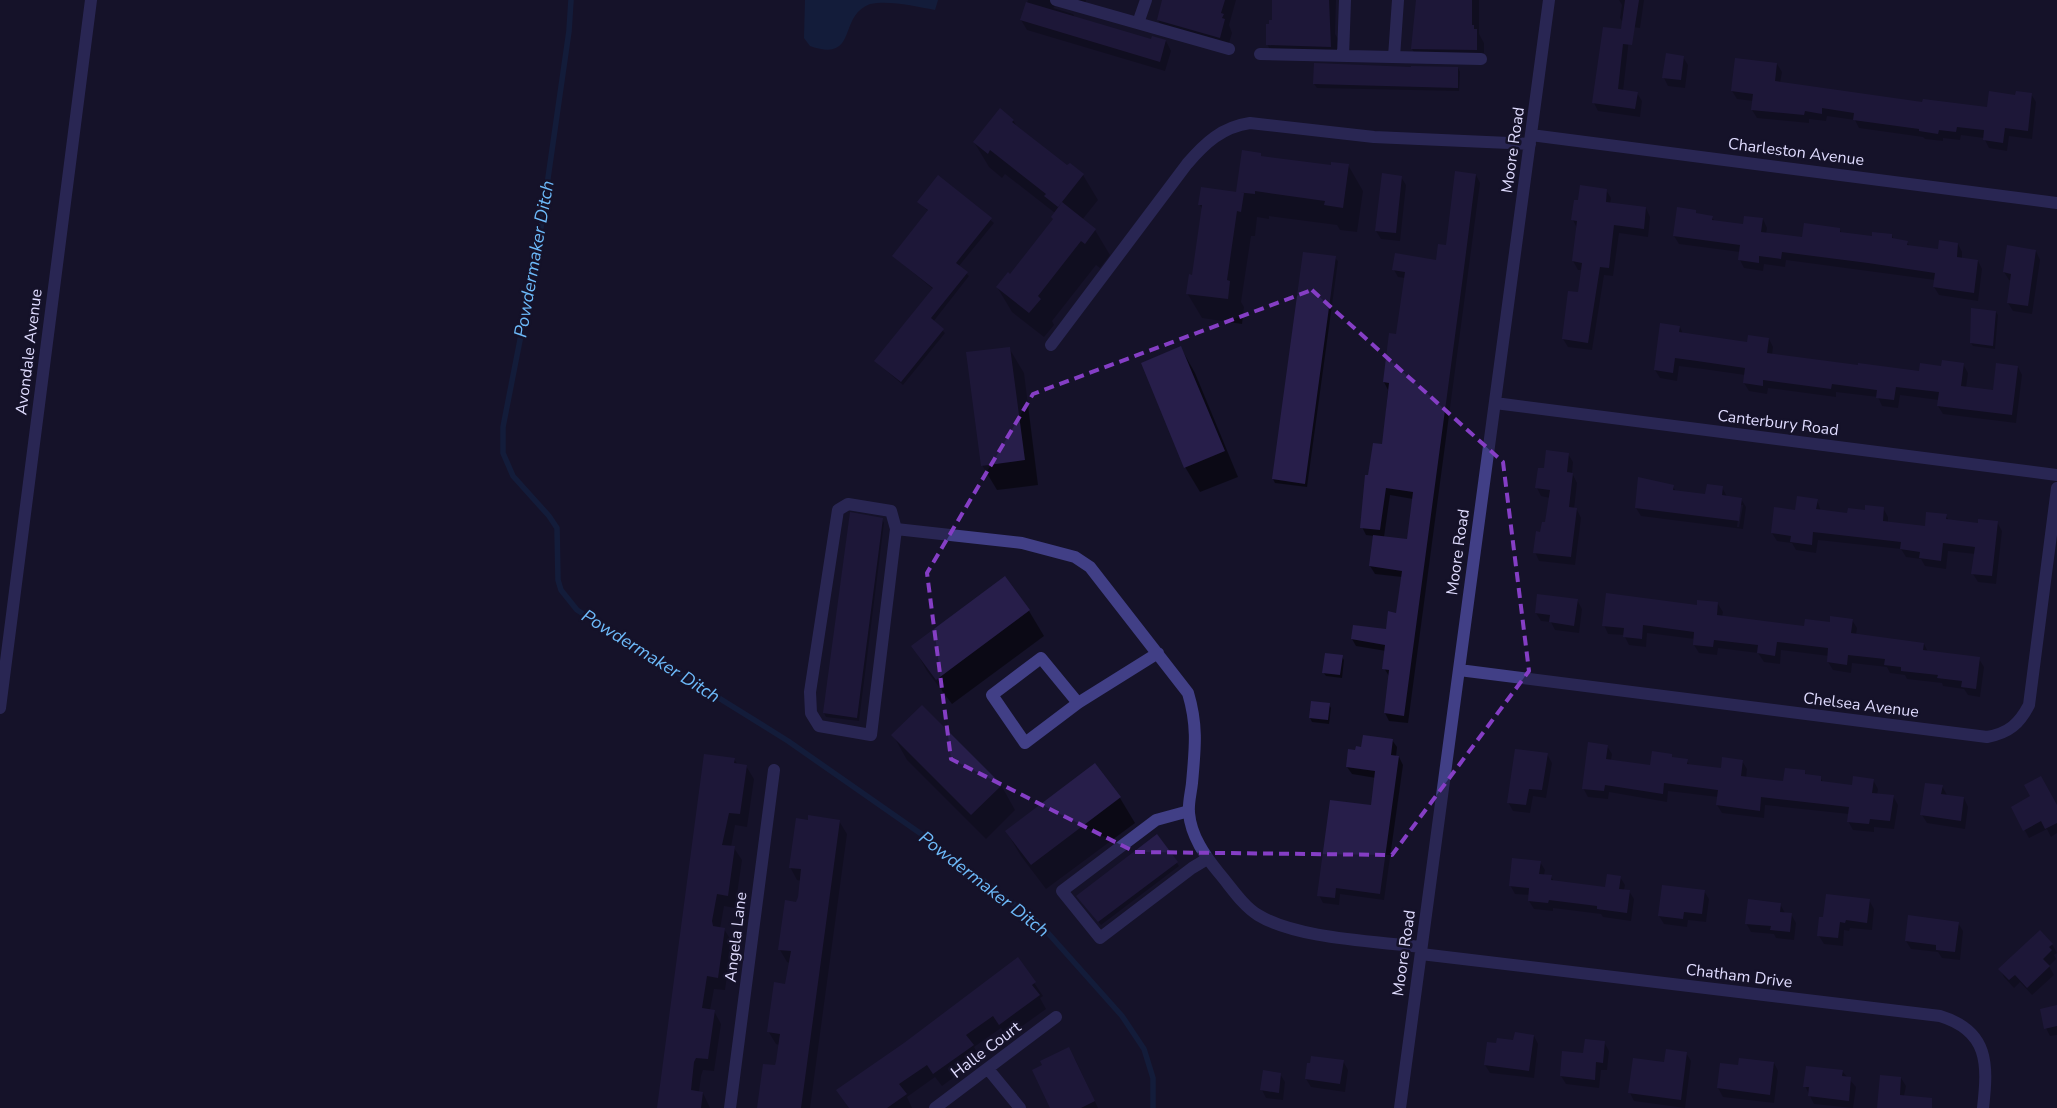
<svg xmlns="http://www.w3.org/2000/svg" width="2057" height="1108" font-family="'Nunito Sans',sans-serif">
  <rect width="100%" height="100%" fill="#151229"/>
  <!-- water -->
  <path fill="#11294e" d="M805,0H938L935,10C915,6 889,0 870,4C837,16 859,63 810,46L804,38Z"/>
  <!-- shadow -->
  <path fill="#0007" fill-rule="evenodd" d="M1028,0H1086L1084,7L1059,2L1053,8L1073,14L1075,18L1152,41H1166L1171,51L1165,71L1027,30L1021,20Z
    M1167,0H1236L1229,25L1232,33L1227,50L1165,33L1158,20Z
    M1274,0H1336L1335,34L1339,40L1338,60L1274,57L1267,44L1273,21Z
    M1417,0H1479V34L1484,43V62H1420L1412,49Z
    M1619,0H1644L1640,28L1625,26L1620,18L1622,5Z
    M1604,28L1629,39L1623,91L1637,93L1642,101L1640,117L1598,111L1594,103Z
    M1683,57L1688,65L1685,88L1668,86L1664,78Z
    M1777,64L1782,72L1780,83L1923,103L1988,108L2016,96L2031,94L2036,102L2032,139L2009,136L2007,151L1989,148L1984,138L1961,135L1960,140L1943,138V141L1925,139L1923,137L1859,128L1855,120L1827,116L1826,121L1809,119V123L1757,118L1752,110L1753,101L1737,99L1732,91Z
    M1458,68L1460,72L1459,91L1317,88L1314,84L1412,69Z
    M1013,120L1017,127L1068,167L1070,164L1083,175L1098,200L1082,220L1095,230L1110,255L1100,268L1096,265L1052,321L1054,325L1044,337L1012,312L997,287L1010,275L1054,220L1055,213L1005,174L1002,178L989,167L974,142Z
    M1260,154L1262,157L1332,166L1348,165L1363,191L1357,232L1340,230L1337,225L1269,216V219L1257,217L1255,236H1251L1241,302L1244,307L1242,324L1202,318L1187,293L1193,276L1202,209L1200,205L1239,194L1238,192Z
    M1476,175L1480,183L1408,723L1389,721L1385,713L1389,676L1384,668L1386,651L1356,646L1352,639L1387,631L1397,614L1402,577L1375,574L1370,566L1374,536L1366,535L1362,527L1369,477L1383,446L1388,390L1384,382L1397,336L1405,278L1398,277L1394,270L1437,261L1447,247ZM1390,495L1413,499L1408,541L1384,537Z
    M939,177L994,223L959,266L969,276L933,322L945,333L903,385L875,361L933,289L893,256L928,211L919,202Z
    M1401,177L1406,185L1400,241L1381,239L1376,231Z
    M1606,190L1611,198L1610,204L1646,208L1650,217L1648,237L1619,233L1613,276L1604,275L1592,350L1568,347L1563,339L1580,294L1582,270H1578L1573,261L1577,228L1573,220Z
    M1695,211L1698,215L1712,217L1715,222L1744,225L1763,219L1767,228L1766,234L1803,239L1839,229L1842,233L1873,237L1892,235L1894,240L1907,242L1910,247L1939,250L1958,244L1962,252V259L1978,261L1982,269L1978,301L1939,295L1934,287L1935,280L1786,260L1785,267L1764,264L1763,271L1744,268L1740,260V252L1679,244L1674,236Z
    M2036,251L2040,260L2032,314L2013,311L2008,303L2012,281L2009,280L2004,272Z
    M1335,258L1338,261L1307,487L1275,483L1273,479Z
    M1996,312L1998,315L1995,349L1973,346L1971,343Z
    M1680,327L1683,334L1748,343L1769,339L1773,347L1772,355L1920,373L1963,364L1968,373L1966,388L1994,391L2018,367L2022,375L2016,423L1943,414L1938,406L1939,400L1900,395L1898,408L1882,406L1878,397L1836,392V397L1768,388L1767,394L1749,391L1744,383L1745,375L1703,369L1679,366L1677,381L1660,378L1655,370Z
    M1009,348L1024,373L1038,485L997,490L982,465Z
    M1181,348L1195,373L1238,477L1200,492L1185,467Z
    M1568,454L1573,462L1572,473L1577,483L1574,509L1577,510L1581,518L1575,565L1539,561L1535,552L1547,523L1550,498L1541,496L1537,488Z
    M1673,486L1676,492L1706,495L1722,487L1727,497L1741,499L1746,507L1743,529L1641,516L1636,508ZM1740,505H1743L1739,527H1737Z
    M1817,500L1821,511L1848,514L1883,508L1888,517V523L1926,527L1946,515L1949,521L1979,525L1997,522L2002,531L1996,584L1978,582L1973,574L1975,554L1948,551L1946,569L1925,566L1921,559L1906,557L1901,549L1818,540L1816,553L1796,550L1792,543L1777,541L1772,533L1797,511Z
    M850,515L882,519L884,523L859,721L826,717L824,713Z
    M1005,578L1029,611L1044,636L952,704L927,671L913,646Z
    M1577,600L1582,609L1579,633L1555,630L1551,622L1541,621L1536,613Z
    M1718,604L1723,612L1722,617L1806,627L1852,620L1857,628L1856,635L1924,644L1928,652L1979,659L1984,667L1980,697L1968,695L1964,689L1943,686L1942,683L1907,679L1905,675L1890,673L1887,667L1852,663L1851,673L1833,670L1828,662L1829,656L1781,650L1780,664L1764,662L1758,653L1718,648L1717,655L1699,653L1694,645L1695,639L1647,633L1646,647L1629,645L1624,635L1608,634L1604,625Z
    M1342,657L1344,660L1342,678L1326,676L1323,672Z
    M1329,705L1331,708L1329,724L1312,722L1310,718Z
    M893,735L1001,785L1015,810L986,839L907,760Z
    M1392,740L1397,747L1396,757H1399L1403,765L1384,900L1340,894L1339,905L1323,903L1319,895L1372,807L1376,778L1352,774L1347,767L1356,751Z
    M1607,746L1612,754L1611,760L1651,766L1671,755L1674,759L1687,761L1690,766L1722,769L1742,761L1747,769L1746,778L1785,783L1804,771L1807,776L1820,777L1823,782L1853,786L1873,780L1878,789L1877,795L1893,796L1898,805L1894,829L1874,827V832L1853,830L1848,821L1849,814L1765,805L1764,818L1722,813L1717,805L1718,797L1668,791L1667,802L1609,792L1608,799L1588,797L1583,788Z
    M1547,754L1552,763L1546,798L1533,796L1530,813L1513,811L1508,802Z
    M734,759L738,765L746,766L754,779L747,827L735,825L731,847L734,848L742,860L735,908L724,906L720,929H724L732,942L725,990L714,989L710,1010L714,1011L721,1024L714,1071L703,1070L701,1076L699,1092L703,1093L710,1108H659Z
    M1095,765L1120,798L1135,823L1046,889L1021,856L1006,831Z
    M1942,786L1947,795L1964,798L1968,807L1965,829L1927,823L1922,815Z
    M2012,807H2057V833L2051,837L2047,829L2029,838Z
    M839,821L847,834L810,1108H758L775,1067L779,1045L776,1044L768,1031L786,985L790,963L787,962L780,950L797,903L801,881L797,880L790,867Z
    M1540,862L1545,870L1544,875L1551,876L1554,882L1607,888L1620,877L1625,885L1624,890L1629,891L1634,899L1631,921L1603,917L1601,914L1553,908V911L1534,909L1529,901L1530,895L1515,894L1510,885Z
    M1177,863L1179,866L1101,925L1080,900Z
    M1704,891L1709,899L1706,922L1688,920L1687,927L1664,924L1659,916Z
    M1869,900L1874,909L1872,930L1850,928L1849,931L1844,930L1843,946L1824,944L1819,936Z
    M1780,904L1785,913L1791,914L1796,923L1794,940L1776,938L1774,934L1751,932L1746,923Z
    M1958,923L1963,931L1960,960L1942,958L1938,952L1911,949L1906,941Z
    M2052,944L2057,953L2054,955L2056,959L2049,966L2054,975L2032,995L2020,982L2014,988L2004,977L2000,969Z
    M1018,959L1043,996L1040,998L1046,1009L1007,1037L1001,1028L974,1047L980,1058L942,1086L935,1077L907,1097L912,1108H849L838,1090L905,1044Z
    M2057,1006V1035L2050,1036L2046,1028Z
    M1534,1036L1538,1044L1534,1078L1490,1073L1485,1065L1497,1045Z
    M1604,1042L1609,1051L1607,1070H1601L1599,1088L1566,1084L1561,1076L1585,1054Z
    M1068,1048L1076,1061L1098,1108H1051Z
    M1686,1053L1691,1061L1685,1108L1634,1101L1630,1093L1665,1063Z
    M1343,1061L1348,1070L1345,1092L1311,1087L1306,1079Z
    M1774,1063L1778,1071L1774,1103L1723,1097L1718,1088L1721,1064L1739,1066Z
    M1842,1071L1856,1087L1853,1108L1814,1104L1805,1086Z
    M1280,1074L1285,1082L1283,1100L1266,1098L1262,1090Z
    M1901,1078L1906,1086L1904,1096L1922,1108H1878Z"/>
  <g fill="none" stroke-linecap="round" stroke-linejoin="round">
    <!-- stream -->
    <path stroke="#11294e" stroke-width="5.5" d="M571,0L569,31L538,248L503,427V453L513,476L549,516L557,528L558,580L561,590L577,610L788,741L937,845L1040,924L1122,1016L1144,1049L1153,1078V1108"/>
  </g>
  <!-- building -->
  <path fill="#271e4a" d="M1162,0H1225L1221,13L1224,14L1222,18L1225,19L1220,38L1157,20Z
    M1272,0H1329L1331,47L1266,45V24H1269V20H1272Z
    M1416,0H1472V25H1474V29H1477V50L1411,49Z
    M1625,0H1639L1632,45L1623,44L1618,89L1638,92L1635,109L1592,103L1603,27L1621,29Z
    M1026,2L1151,39L1152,36L1166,40L1160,62L1020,20Z
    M1666,53L1684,56L1681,80L1662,78Z
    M1735,58L1777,63L1775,81L1922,102L1923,99L1987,107L1989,91L2015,95L2016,91L2032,93L2028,131L2005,128L2003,143L1983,140L1984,130L1957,127L1956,132L1939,130L1938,134L1919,131V129L1853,120L1854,113L1822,108V114L1805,111L1804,115L1751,110L1753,94L1731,91Z
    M1314,63L1411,67V66L1458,67V88L1313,84Z
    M1000,108L1014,120L1012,122L1067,165L1070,163L1084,174L1058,207L1044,196L1046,194L990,150L988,154L973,142Z
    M1242,150L1261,153V156L1331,165V162L1349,164L1343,208L1324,205L1325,201L1255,191V194L1236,192Z
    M1455,171L1476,174L1463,276L1404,716L1384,713L1389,670L1382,669L1385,645L1351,639L1353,625L1386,629L1388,611L1396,613L1402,571L1369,566L1373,535L1407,539L1413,492L1386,488L1380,530L1360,528L1365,475H1368L1373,443L1382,444L1389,383L1383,382L1389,333L1396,334L1405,272L1392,270L1395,253L1436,260L1438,244L1446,245Z
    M1382,173L1402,176L1396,233L1375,231Z
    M938,175L992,218L956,263L968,272L931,318L944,329L901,382L874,361L933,288L892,256L928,210L917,202Z
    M1580,185L1607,189L1606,202L1646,207L1644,229L1614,225L1609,268L1600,267L1588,343L1562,339L1568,291L1578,292L1582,263L1572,261L1577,221L1571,220L1574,200H1578Z
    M1201,187L1244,193L1241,212L1237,211L1227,280L1230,281L1228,299L1186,294L1189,274L1192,275L1202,205H1198Z
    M1062,202L1096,229L1085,244L1081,241L1038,296L1041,299L1029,313L996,287L1008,272L1010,274L1053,219L1051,217Z
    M1677,207L1696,210V213L1713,216L1712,220L1743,224L1744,216L1763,218L1761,232L1802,237L1804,223L1840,228V232L1872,236V232L1892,234V238L1908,241L1907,245L1938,249L1939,240L1958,243L1957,257L1978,260L1974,293L1933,287L1935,273L1868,263L1782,252L1781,259L1759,256V263L1738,260L1740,245L1673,236Z
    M2007,245L2036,250L2028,306L2007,303L2011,274L2003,272Z
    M1303,252L1336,256L1305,484L1272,479Z
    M1971,308L1996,311L1993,346L1970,343Z
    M1660,323L1680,326L1679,332L1747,342L1748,335L1769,338L1767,353L1858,365V363L1919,371L1920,363L1941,366L1942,360L1964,363L1961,386L1993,390L1996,363L2018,366L2012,415L1937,406L1939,392L1896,387L1894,400L1876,398L1877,390L1832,384L1831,389L1763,380V386L1743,383L1745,368L1697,361L1675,358L1673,373L1654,370Z
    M1181,346L1225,451L1184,468L1141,363Z
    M1010,347L1025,460L981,466L966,352Z
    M1546,450L1569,453L1567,472L1573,473L1569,507L1577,508L1571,557L1533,553L1536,531L1540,532L1542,522H1545L1550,490L1535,488L1538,468H1544Z
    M1638,477L1674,485L1673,490L1705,494L1707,484L1723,486L1722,495L1742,498L1739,521L1635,508Z
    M1797,496L1818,499L1816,509L1847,513L1848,508L1865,510V505L1884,507L1883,521L1925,526L1926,512L1947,514L1946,519L1978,523V519L1998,521L1992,576L1971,574L1975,547L1943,543L1941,561L1919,558L1920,552L1900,549L1901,542L1813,532L1812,545L1790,542L1791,536L1771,533L1774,507L1795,510Z
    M850,512L883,518L857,718L823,713Z
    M1005,576L1030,610L936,680L911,646Z
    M1606,593L1697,605V600L1718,602L1717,615L1804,626L1805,619L1830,622V616L1853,619L1851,633L1924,643L1923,650L1980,657L1976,689L1961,687L1962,681L1937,678L1938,675L1901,671V667L1884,665L1885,659L1848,655L1847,665L1827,662L1828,648L1777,642L1775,656L1757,653L1758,645L1714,640L1713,647L1693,645L1694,632L1643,625L1642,639L1623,637L1624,628L1602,626Z
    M1537,594L1578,599L1574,626L1549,622L1550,615L1535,613Z
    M1325,653L1343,655L1340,675L1322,673Z
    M1311,701L1330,703L1328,720L1309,718Z
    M922,705L1002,785L971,815L891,735Z
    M1363,735L1393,739L1391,755L1399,756L1380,894L1336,888L1335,898L1317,896L1330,800L1371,805L1375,771L1346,767L1348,749L1355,750L1356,746L1361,747Z
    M1588,742L1608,745L1606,759L1650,765L1652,751L1672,754V757L1688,759L1687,764L1721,768L1722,757L1743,760L1741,776L1783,781L1785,768L1805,770V774L1821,776V781L1852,785L1853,776L1874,779L1872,793L1894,795L1890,821L1870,819L1869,824L1847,822L1849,807L1761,797L1760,811L1716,805L1718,790L1664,783L1663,794L1605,785L1604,791L1582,789Z
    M1515,749L1548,753L1542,790L1529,789L1526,805L1507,803Z
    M704,754L735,758L734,763L747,765L740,814L729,813L722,845L735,846L728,896L717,894L712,921L713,926L725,928L718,978L707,976L702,1008L715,1010L708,1059L696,1058L694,1062L691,1090L703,1092L701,1108H657Z
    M1095,763L1121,797L1031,865L1005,831Z
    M2041,776L2057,805V823L2045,829L2041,821L2023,831L2011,807L2030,796L2024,785Z
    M1925,783L1943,785L1941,794L1964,797L1961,821L1920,815Z
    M808,815L840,820L801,1108H757L763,1064L775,1065L776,1061L780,1034L767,1032L774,982L785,984L791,951L778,950L785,900L796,902L798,897L801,869L789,868L796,818L808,820Z
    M1157,834L1178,862L1098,922L1076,896Z
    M1512,858L1541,861L1539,874L1552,875L1551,880L1605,887L1607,874L1621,876L1619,889L1630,890L1627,913L1597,909V906L1549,900L1548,903L1528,901L1529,888L1509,886Z
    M1662,885L1705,890L1702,914L1684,912L1683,919L1658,916Z
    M1826,894L1870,899L1867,923L1846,920L1845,923L1840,922L1838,938L1817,936L1819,917H1823Z
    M1748,899L1781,903L1780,912L1792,913L1790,932L1770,930L1771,926L1745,924Z
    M1908,915L1959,922L1955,952L1936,950V945L1905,941Z
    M2040,930L2053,944L2049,947L2052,950L2043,959L2050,966L2027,988L2015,975L2009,980L1998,969Z
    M1018,957L1036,982L1032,985L1040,995L999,1025L993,1016L966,1035L974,1045L933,1074L927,1065L899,1084L907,1094L887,1108H849L836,1090L904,1043Z
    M2057,1005V1026L2044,1029L2040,1009Z
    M1515,1032L1534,1035L1529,1071L1484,1065L1487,1042L1496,1043L1497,1038L1513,1040Z
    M1585,1039L1605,1041L1603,1063L1596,1062L1595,1080L1560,1076L1562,1051L1583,1053Z
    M1069,1047L1095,1101L1081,1108H1050L1032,1070L1042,1065L1040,1061Z
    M1666,1049L1687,1052L1681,1100L1628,1093L1633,1058L1664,1062Z
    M1311,1056L1344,1060L1340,1084L1305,1079L1307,1063H1310Z
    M1739,1058L1774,1062L1770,1095L1717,1088L1720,1063L1738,1065Z
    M1806,1066L1843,1070L1842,1076L1851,1077L1849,1101L1808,1096L1809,1087H1803Z
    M1263,1070L1281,1073L1279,1093L1260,1090Z
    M1880,1075L1901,1077L1900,1095L1932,1098V1108H1877Z"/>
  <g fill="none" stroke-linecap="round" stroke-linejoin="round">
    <!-- minor -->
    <path stroke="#413f86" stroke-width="12" d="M1056,0L1229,49
      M1138,23L1146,0
      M1260,54L1481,59
      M1343,56L1345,0
      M1394,57L1398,0
      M1531,135L2057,203
      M1051,345L1187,164C1205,143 1222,127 1250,123L1374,137L1530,144
      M1495,403L2057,475
      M896,529L891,511L848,504L838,510L810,692L811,713L819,726L871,735L896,529L1022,543L1075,557L1090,567L1188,693C1198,726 1195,749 1192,783C1191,793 1188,803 1189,813C1191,836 1205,856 1219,873C1231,887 1243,906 1258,915C1297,939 1375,941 1421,947
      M1459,670L1987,737C2009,733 2019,724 2029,705L2057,488
      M1078,703L1041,658L992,695L1025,743L1078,703L1158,653
      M0,708L91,0
      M1189,811L1156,820L1062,891L1100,938L1192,868L1207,859
      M1421,954L1940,1016C1989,1031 1988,1064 1983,1108
      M988,1069L1020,1108
      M730,1108L774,770
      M935,1108L1056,1017
      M1400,1108L1549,0"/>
  </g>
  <!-- marked area -->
  <path d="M0 0H2057V1108H0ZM1312,290L1503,462L1529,671L1392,855L1135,852L951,759L927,573L1033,394Z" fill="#151229" fill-opacity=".55" fill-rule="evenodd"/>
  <path fill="none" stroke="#853ec5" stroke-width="4" stroke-dasharray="10 6" stroke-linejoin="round" d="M1312,290L1503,462L1529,671L1392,855L1135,852L951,759L927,573L1033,394Z"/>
  <g text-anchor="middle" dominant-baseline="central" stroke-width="5" stroke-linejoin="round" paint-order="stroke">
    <!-- street labels -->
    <g font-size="16" fill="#dfdbfe" stroke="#151229">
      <text transform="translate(1513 150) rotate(-82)">Moore Road</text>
      <text transform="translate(1796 152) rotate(7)">Charleston Avenue</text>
      <text transform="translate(29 352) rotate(-83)">Avondale Avenue</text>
      <text transform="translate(1778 423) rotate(7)">Canterbury Road</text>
      <text transform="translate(1458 552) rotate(-82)">Moore Road</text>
      <text transform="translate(1861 705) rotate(7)">Chelsea Avenue</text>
      <text transform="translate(736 937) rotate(-83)">Angela Lane</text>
      <text transform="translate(1404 953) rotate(-82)">Moore Road</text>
      <text transform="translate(1739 976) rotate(7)">Chatham Drive</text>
      <text transform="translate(986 1050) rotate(-37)">Halle Court</text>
    </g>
    <!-- water labels -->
    <g font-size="18" font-style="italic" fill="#6dbafa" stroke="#151229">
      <text transform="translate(534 259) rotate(-80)">Powdermaker Ditch</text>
      <text transform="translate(651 656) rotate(32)">Powdermaker Ditch</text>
      <text transform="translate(984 884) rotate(38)">Powdermaker Ditch</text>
    </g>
  </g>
</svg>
